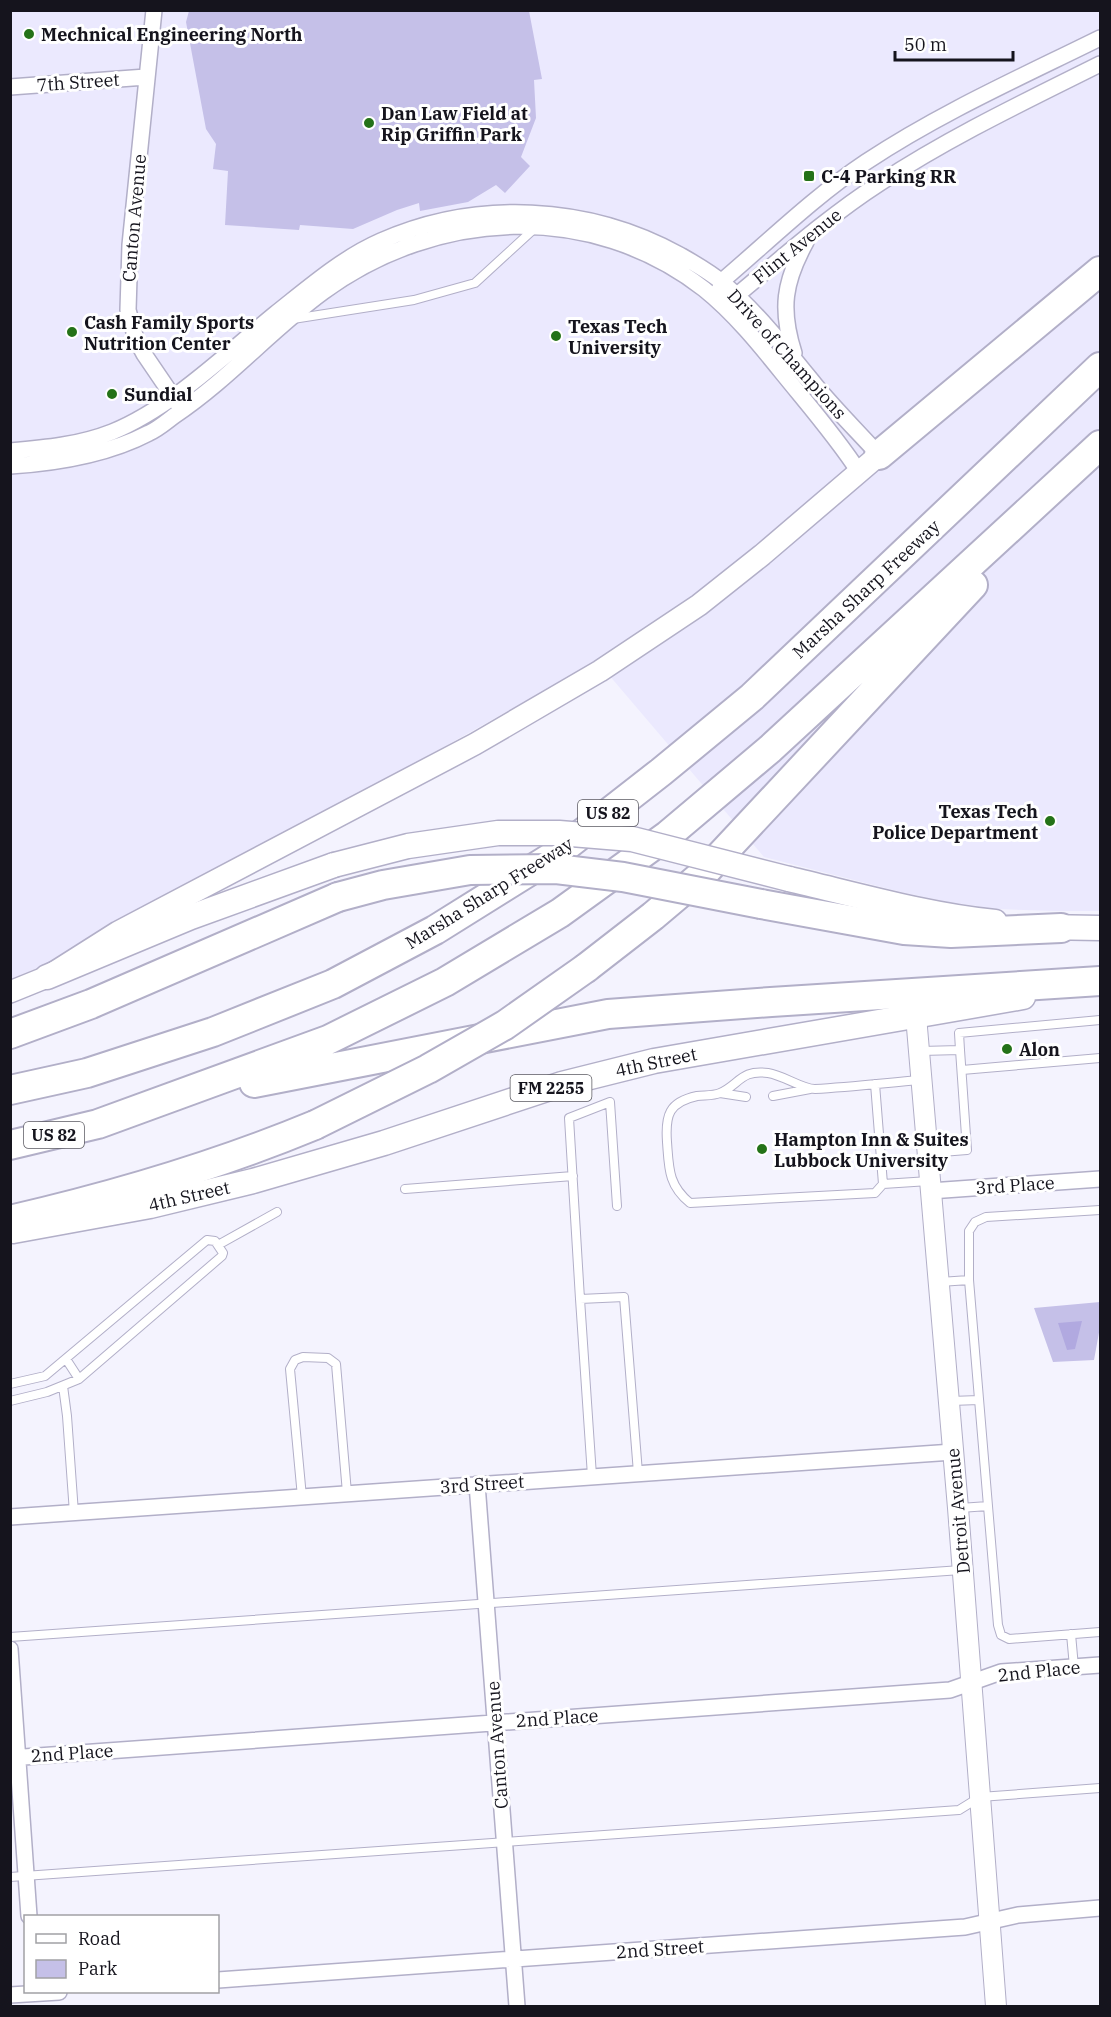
<svg xmlns="http://www.w3.org/2000/svg" width="1111" height="2017" font-family="'IBM Plex Serif',serif">
  <rect width="100%" height="100%" fill="#f4f3fe"/>
  <!-- built -->
  <path fill="#ebe9fe" d="M10,11H1100V911H1055L998,909L948,902L901,892L764,857L597,661L112,933L73,953L11,979Z"/>
  <!-- green -->
  <path fill="#c5c0e8" d="M189,11H529L542,79L534,80L536,118L521,157L530,166L505,193L496,185L468,202L420,211L419,203L397,210L353,229L300,225L299,230L225,225L228,171L213,169L216,144L206,129L186,22Z
    M1100,1302V1327L1094,1360L1053,1362L1034,1308Z"/>
  <!-- water -->
  <path fill="#b1a9e0" d="M1082,1321L1075,1349L1067,1350L1058,1323Z"/>
  <g fill="none" stroke-linecap="round" stroke-linejoin="round">
    <defs>
      <path id="service" d="M293,319L414,300L475,283L535,228
        M921,1051L960,1050L959,1033L1100,1020
        M962,1070L1100,1058
        M875,1084L883,1184L875,1193L690,1203C668,1185 669,1168 667,1142C665,1115 669,1102 697,1096C704,1095 713,1096 720,1093C739,1085 741,1069 768,1073C783,1075 802,1089 815,1089C850,1087 885,1083 920,1080
        M720,1093L746,1097
        M773,1096L810,1089
        M929,1153L967,1150L960,1050
        M883,1184L929,1181
        M405,1189L573,1176
        M617,1206L610,1102L569,1118L580,1299L624,1297L638,1473
        M1100,1210L986,1217L975,1222L969,1231V1280L998,1625L1001,1635L1009,1639L1100,1632
        M218,1245L277,1212
        M940,1282L969,1280
        M580,1299L592,1476
        M66,1359L79,1379
        M10,1384L45,1376L207,1240L215,1241L223,1253L222,1256L79,1379L47,1392L10,1401
        M63,1386L67,1416L74,1513
        M951,1401L979,1400
        M302,1497L290,1369L295,1360L303,1357L328,1358L336,1364L347,1493
        M960,1508L988,1506
        M1071,1634L1074,1667
        M10,1637L961,1570
        M10,1877L959,1810L980,1797L1100,1788"/>
      <path id="minor" d="M154,10L130,245L128,310L136,339L144,354L178,404
        M10,87L146,77
        M719,291L722,281C769,241 815,196 866,162C940,113 1021,77 1100,38
        M729,297L736,296C783,257 829,216 880,183C950,137 1026,101 1100,64
        M794,353C780,309 784,282 806,242
        M10,451C45,448 79,445 112,432C171,408 226,354 275,314C308,288 342,258 381,241C476,199 588,204 680,255C694,263 710,272 723,283C758,313 787,350 816,386C836,410 858,432 879,455
        M10,466C57,463 107,455 149,433C158,429 166,422 174,416C228,380 271,330 323,292C436,209 591,201 704,289C734,313 760,345 784,375C810,407 837,438 859,472
        M930,1191L1100,1179
        M477,1484L517,2006
        M10,1517L953,1452
        M10,1649L29,1916
        M10,1758L950,1690L1001,1672L1100,1665
        M218,1980L965,1927L1018,1915L1100,1908
        M10,1995L59,1992"/>
      <path id="tertiary" d="M916,1016L958,1508L996,2006"/>
      <path id="secondary" d="M10,992L47,977L118,932L475,744L600,671L699,605L762,555L879,455"/>
      <path id="primary" d="M789,879C857,895 926,915 995,922
        M1042,927L1100,928
        M47,977L191,917L334,865
        M13,1231L150,1206L253,1181L384,1143L562,1084L654,1061L1023,997"/>
      <path id="motorway" d="M879,455L1100,271
        M761,904L904,930L951,933L1061,928
        M586,968L653,916L704,873L973,585
        M10,1034L91,1004L338,897
        M254,1083L608,1014L771,1002L1100,981
        M10,1090L87,1073L213,1032L333,984L435,930L552,857L661,772L752,697L1100,367
        M10,1145L98,1124L328,1040L445,982L560,913L668,835L770,749L1100,445
        M10,1220C114,1196 216,1166 315,1125"/>
    </defs>
    <!-- service casing -->
    <use href="#service" stroke="#b2afc8" stroke-width="10"/>
    <!-- minor casing -->
    <use href="#minor" stroke="#b2afc8" stroke-width="18"/>
    <!-- tertiary casing -->
    <use href="#tertiary" stroke="#b2afc8" stroke-width="22"/>
    <!-- secondary casing -->
    <use href="#secondary" stroke="#b2afc8" stroke-width="24"/>
    <!-- primary casing -->
    <use href="#primary" stroke="#b2afc8" stroke-width="27"/>
    <!-- motorway casing -->
    <use href="#motorway" stroke="#b2afc8" stroke-width="32"/>
    <!-- service -->
    <use href="#service" stroke="#fff" stroke-width="8"/>
    <!-- minor -->
    <use href="#minor" stroke="#fff" stroke-width="15"/>
    <!-- tertiary -->
    <use href="#tertiary" stroke="#fff" stroke-width="20"/>
    <!-- secondary -->
    <use href="#secondary" stroke="#fff" stroke-width="21"/>
    <!-- primary -->
    <use href="#primary" stroke="#fff" stroke-width="24"/>
    <!-- motorway -->
    <use href="#motorway" stroke="#fff" stroke-width="28"/>
    <defs>
      <path id="primary-bridge" d="M334,865L408,846L498,833H559L632,839L789,879"/>
      <path id="motorway-bridge" d="M338,897L383,885L470,870L556,869L623,877L761,904
        M315,1125L428,1069L505,1025L586,968"/>
    </defs>
    <!-- primary-bridge casing -->
    <use href="#primary-bridge" stroke="#b2afc8" stroke-width="27" stroke-linecap="butt"/>
    <!-- motorway-bridge casing -->
    <use href="#motorway-bridge" stroke="#b2afc8" stroke-width="32" stroke-linecap="butt"/>
    <!-- primary-bridge -->
    <use href="#primary-bridge" stroke="#fff" stroke-width="24"/>
    <!-- motorway-bridge -->
    <use href="#motorway-bridge" stroke="#fff" stroke-width="28"/>
  </g>
  <!-- markers -->
  <g fill="#247218" stroke="#fff" stroke-width="2">
    <circle cx="29" cy="34" r="6"/>
    <circle cx="369" cy="123" r="6"/>
    <rect x="803" y="170" width="12" height="12" rx="3"/>
    <circle cx="72" cy="332" r="6"/>
    <circle cx="556" cy="336" r="6"/>
    <circle cx="112" cy="394" r="6"/>
    <circle cx="1050" cy="821" r="6"/>
    <circle cx="1007" cy="1049" r="6"/>
    <circle cx="762" cy="1149" r="6"/>
  </g>
  <g text-anchor="middle" dominant-baseline="central" stroke-width="6" stroke-linejoin="round" paint-order="stroke">
    <!-- shield labels -->
    <g fill="#fff" stroke="#5b5a61" stroke-width="1.5">
      <rect x="578" y="800" width="60" height="26" rx="4.5"/>
      <rect x="510.5" y="1075" width="81" height="26" rx="4.5"/>
      <rect x="24" y="1122" width="60" height="26" rx="4.5"/>
    </g>
    <g font-size="16" font-weight="bold" fill="#15141d">
      <text x="608" y="813">US 82</text>
      <text x="551" y="1088">FM 2255</text>
      <text x="54" y="1135">US 82</text>
    </g>
    <!-- poi labels -->
    <g font-size="18" font-weight="bold" fill="#15141d" stroke="#fff" text-anchor="start">
      <text x="41" y="34">Mechnical Engineering North</text>
      <text x="381" y="113">Dan Law Field at<tspan x="381" dy="21">Rip Griffin Park</tspan></text>
      <text x="821" y="176">C-4 Parking RR</text>
      <text x="84" y="322">Cash Family Sports<tspan x="84" dy="21">Nutrition Center</tspan></text>
      <text x="568" y="326">Texas Tech<tspan x="568" dy="21">University</tspan></text>
      <text x="124" y="394">Sundial</text>
      <text x="1038" y="811" text-anchor="end">Texas Tech<tspan x="1038" dy="21">Police Department</tspan></text>
      <text x="1019" y="1049">Alon</text>
      <text x="774" y="1139">Hampton Inn &amp; Suites<tspan x="774" dy="21">Lubbock University</tspan></text>
    </g>
    <!-- street labels -->
    <g font-size="18" fill="#15141d" stroke="#fff">
      <text transform="translate(78 82) rotate(-4)">7th Street</text>
      <text transform="translate(134 218) rotate(-85)">Canton Avenue</text>
      <text transform="translate(797 246) rotate(-39)">Flint Avenue</text>
      <text transform="translate(787 354) rotate(48)">Drive of Champions</text>
      <text transform="translate(866 589) rotate(-43)">Marsha Sharp Freeway</text>
      <text transform="translate(489 893) rotate(-32)">Marsha Sharp Freeway</text>
      <text transform="translate(656 1062) rotate(-12)">4th Street</text>
      <text transform="translate(1015 1185) rotate(-4)">3rd Place</text>
      <text transform="translate(189 1196) rotate(-13)">4th Street</text>
      <text transform="translate(482 1484) rotate(-4)">3rd Street</text>
      <text transform="translate(958 1511) rotate(-95)">Detroit Avenue</text>
      <text transform="translate(1039 1671) rotate(-6)">2nd Place</text>
      <text transform="translate(557 1718) rotate(-4)">2nd Place</text>
      <text transform="translate(497 1745) rotate(-94)">Canton Avenue</text>
      <text transform="translate(72 1753) rotate(-4)">2nd Place</text>
      <text transform="translate(660 1949) rotate(-4)">2nd Street</text>
    </g>
  </g>
  <!-- border -->
  <rect width="1111" height="2017" fill="none" stroke="#15141d" stroke-width="24"/>
  <!-- legend -->
  <rect x="24" y="1915" width="195" height="78" fill="#ffffff" stroke="#a1a1a5" stroke-width="1.5"/>
  <rect x="36" y="1934" width="30" height="9" fill="#ffffff" stroke="#a1a1a5" stroke-width="1.5"/>
  <text x="78" y="1945" font-size="18" fill="#15141d">Road</text>
  <rect x="36" y="1960" width="30" height="18" fill="#c5c0e8" stroke="#a1a1a5" stroke-width="1.5"/>
  <text x="78" y="1975" font-size="18" fill="#15141d">Park</text>
  <!-- scale -->
  <path d="M895 51v9h118v-9" fill="none" stroke="#15141d" stroke-width="3"/>
  <text x="904" y="51" font-size="18" fill="#15141d" stroke="#ffffff" stroke-width="4.5" paint-order="stroke">50 m</text>
</svg>
